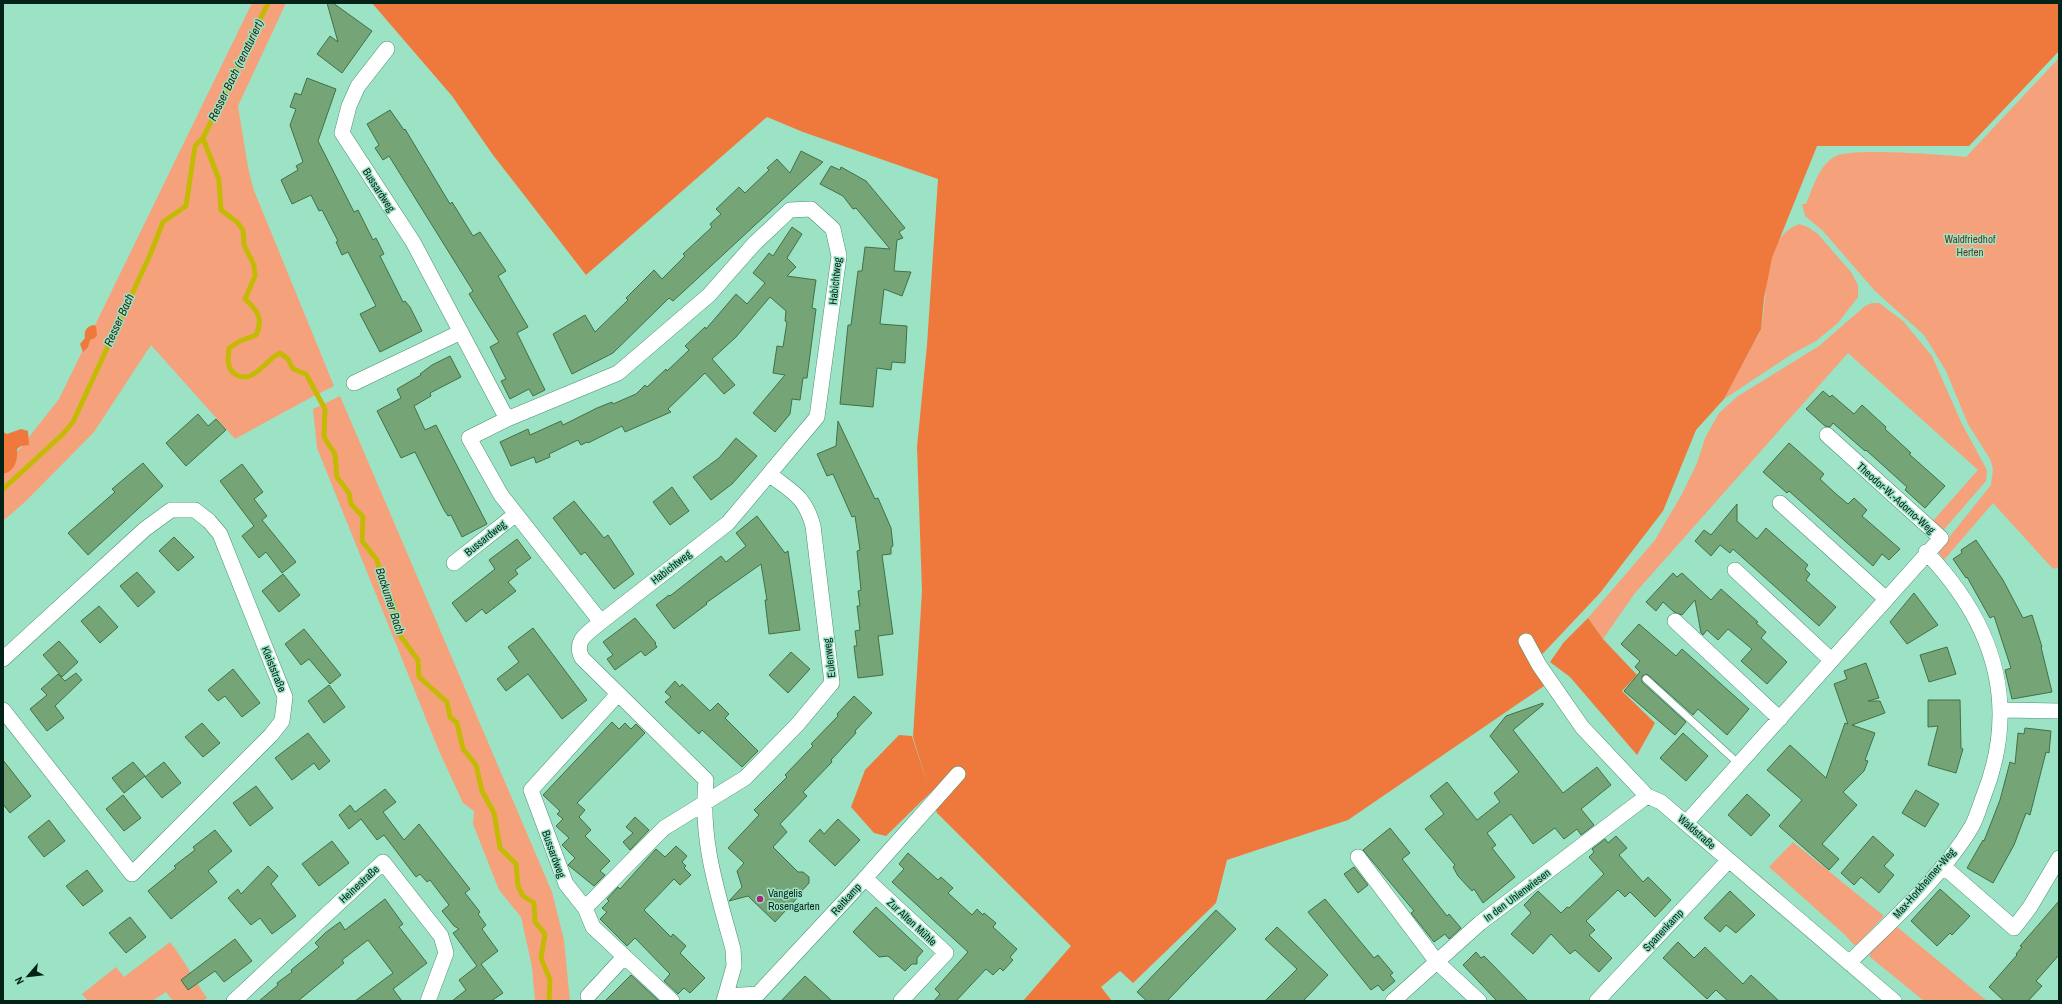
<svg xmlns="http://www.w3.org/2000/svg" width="2062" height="1004" font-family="'Archivo Narrow',sans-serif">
  <rect width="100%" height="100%" fill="#9be3c4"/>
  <!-- green -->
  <path fill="#f5a27c" d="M252,3H286L238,106L248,167L253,188L334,386L310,398L235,439L151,345L94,432L26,501L3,521V470L59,399Z
    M2059,58V567L2053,569L1993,503L1943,561L1938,551L1991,485L1993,469L1990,459L1968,424L1946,371L1924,335L1875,291L1823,231L1805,216L1802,204H1806C1813,188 1818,167 1834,157C1849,147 1944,155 1966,157Z
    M1799,224L1808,227L1818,234L1851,272L1858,285V297L1838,323L1816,341L1792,354L1724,399C1732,383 1741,366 1750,350C1753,343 1759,336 1761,328C1768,297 1762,237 1799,224Z
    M1872,303H1879L1903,321L1932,356L1962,424L1987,470L1986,481L1941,533L1931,523L1978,470L1848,353L1635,593L1603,639L1588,618L1655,540L1682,494L1697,463L1705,438L1719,413L1738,396L1819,346L1865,306Z
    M340,396L552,892L564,940L570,1001H535L532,967L521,917L499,890L473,824L474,811L463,803L439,751L317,448L313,409Z
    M1793,842L1884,916L1858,944L1854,945L1845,935L1769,867Z
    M1896,926L1987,1001H1924L1870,957V953Z
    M170,942C184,960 194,979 207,998L203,1001H173L166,992L152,1001H88L82,994L116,967L124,977Z"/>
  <!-- forest -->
  <path fill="#ef793c" d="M372,3H2059V51L1969,146H1817L1772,258L1764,298L1761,329L1724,399L1696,430L1663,511L1600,593L1533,664L1544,686L1348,820L1227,860L1216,903L1133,983L1120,971L1101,987L1112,1001H1023L1071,946L937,813L930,793L886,836L874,833L851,807L865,770L899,735L912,736L928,786L913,737L922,591L917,447L927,345L938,179L803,132L767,117L586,275L493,155L452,96Z
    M93,325L96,326L97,335L95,338L90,340L88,347L83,352L80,344L85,338C84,331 86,327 93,325Z
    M21,429L28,431L29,445L21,446L17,449C18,460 15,472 3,474V432L7,434Z
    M1588,618L1603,639L1637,675L1622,691L1655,723L1637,755L1570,677L1550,662L1564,642Z"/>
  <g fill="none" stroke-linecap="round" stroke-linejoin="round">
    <!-- stream -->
    <path stroke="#c4ba05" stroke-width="5" d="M203,138L219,180L221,210L237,222L243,230L244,245L254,265L255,276L245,299C257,310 264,318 256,335L240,341L229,348C228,358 226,368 235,374C253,386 266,359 280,353L288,359L293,369L306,374L325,409L324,437L335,454L337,477L349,493L351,504L363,517L362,541L377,560L385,592L391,597L395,610L399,634L418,660L419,677L447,702L450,717L457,723L463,749L476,765L482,791L494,813L500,848L516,864L518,886L523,896L534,903L535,922L545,934L541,958L550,980L549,1001
      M3,489L62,435L73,422L150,255L163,222L186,206L195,146L203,138L268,3"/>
  </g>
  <!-- building -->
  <path fill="#75a577" stroke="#427045" d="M327,3H333L372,31L342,73L317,54L330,36L338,42Z
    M307,78L336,89L318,141L354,212L358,210L373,240L376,238L384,254L380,256L403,302L405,301L410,307L422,331L380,352L360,314L376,306L348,252L342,255L336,242L338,241L322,210L319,211L311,195L292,204L281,180L298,170L296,166L303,162L290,125L296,109L290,107L295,93L301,95Z
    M390,110L404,130L405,129L450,204L452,202L473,236L480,232L506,271L498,276L528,327L517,333L545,390L533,396L529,389L510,399L501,381L506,379L490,347L499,342L469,294L473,291L389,156L383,160L375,148L379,145L367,124Z
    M801,151L823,162L684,291L673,301L669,298L613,353L572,374L553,334L585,315L595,332L628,300L626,298L654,270L662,279L685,256L683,254L712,227L710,224L721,214L716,209L739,187L745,193L769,170L767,168L777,159L790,173Z
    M831,166L840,170L841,167L866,181L905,228L899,232L903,238L897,240L894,271L911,272L902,296L884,289L880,324L907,326L905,363L892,362L891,370L877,368L873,407L840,404L848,325H851L858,271H862L865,247L890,249L856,208L853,209L843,196L820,184Z
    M792,227L802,234L787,258L796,267L787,276L816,280L812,308L816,309L807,378H803L800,400L792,399L790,414L775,432L753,413L785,375L773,373L777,346L783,347L787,322L785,321L786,311L770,297L736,337L712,359L735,385L724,394L705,373L668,409L671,412L625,432L622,426L588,443L587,442L581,445L578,440L549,454L550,457L536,463L534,457L511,466L500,442L528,429L530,435L561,421L563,425L597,408L612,402L613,404L636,394L645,385L647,387L666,369L667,371L689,350L685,346L705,327L706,329L736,294L747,304L765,283L753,273L769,253L773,256Z
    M450,356L461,377L430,393L431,396L414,406L425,430L436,425L487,524L462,537L451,515L448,516L444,510L415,452L401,458L377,411L401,398L397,389L421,375L420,374L432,365Z
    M1823,391L1830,397L1832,395L1854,414L1862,405L1886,427L1885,429L1911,453L1909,454L1945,486L1925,508L1905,490L1907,487L1866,450L1865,451L1833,423L1830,427L1825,426L1806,409Z
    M198,414L208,426L216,419L226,430L186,466L166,443Z
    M838,421L875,499L878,498L891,528L893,546L891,547V554L882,555L893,634L878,636L883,675L858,678L854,646H857L855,631L860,630L857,606H860L858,591L861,590L857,551L860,550L855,516L852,517L833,474L827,476L817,454L836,446Z
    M736,438L757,456L732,484L711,500L693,477L719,458Z
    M1789,443L1824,474L1820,479L1835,493L1848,504L1854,498L1867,510L1862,516L1900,549L1889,560L1882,554L1873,566L1789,491L1787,493L1763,472Z
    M143,463L163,486L88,555L68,533L115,492L112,489Z
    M242,464L263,492L254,499L267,516L262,520L296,562L282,573L266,552L259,558L242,536L254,526L220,481Z
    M672,487L689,511L670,525L653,502Z
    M574,501L604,538L608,535L634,574L614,589L585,552L581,555L553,518Z
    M1737,504V521L1757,539L1766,528L1808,565L1805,569L1810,574L1806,580L1836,607L1819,626L1733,549L1730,553L1720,545L1711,556L1695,541L1704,530L1711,535Z
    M757,516L785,553L788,551L800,630L769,634L765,600H767L761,564L706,603L707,604L674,629L656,605L669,595L670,596L721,556L726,562L746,546L736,533Z
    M174,537L194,557L178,571L159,551Z
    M517,539L531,558L515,570L518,574L508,582L516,591L486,614L482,609L466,622L452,603L495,569L489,560Z
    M1976,540L2003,580L2023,618L2032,615L2042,647H2041L2052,692L2012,699L2005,670L2011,668L1994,616L1990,618L1967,577L1966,578L1953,559L1962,553L1961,550Z
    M137,572L155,592L138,607L120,586Z
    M1673,573L1677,577L1682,573L1711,600L1721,589L1758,622L1756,623L1766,632L1761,638L1787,662L1767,684L1741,661L1752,649L1728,629L1718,640L1707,630L1703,635L1701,633L1695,600L1682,615L1674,612L1663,602L1656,611L1646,602Z
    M283,574L300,595L279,612L262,591Z
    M1914,593L1938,625L1907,644L1890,622Z
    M99,606L118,627L100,643L81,621Z
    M635,618L656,643L655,644L657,647L645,656L641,651L615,670L607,659L613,655L603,642Z
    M1639,624L1676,656L1682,649L1749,709L1727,735L1698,709L1693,715L1647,674L1642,676V682L1686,722L1675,735L1624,691L1640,672L1635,667L1640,661L1621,644Z
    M533,628L587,700L562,719L528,674L506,691L497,679L519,662L508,647Z
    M304,629L341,675L330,684L309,659L301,665L285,644Z
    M59,641L78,662L62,677L43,655Z
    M1947,647L1956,674L1929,682L1920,655Z
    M791,652L810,669L788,693L769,675Z
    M1866,663L1879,698L1868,701H1880L1885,713L1852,725L1875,733L1865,760L1868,761L1864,771L1843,792L1857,805L1822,844L1839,859L1829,870L1779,826L1802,800L1767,770L1790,745L1826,778L1845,723L1848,724L1834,684L1847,679L1844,671Z
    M233,669L260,703L242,717L225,696L218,701L208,690Z
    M76,673L82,680L55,706L64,718L47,731L30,709L47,695L41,689L58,674L65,681Z
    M675,681L680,687L682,684L710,711L718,703L729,714L725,718L758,751L742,767L702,730L699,734L665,702L671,697L665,692Z
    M329,685L345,707L324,723L308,701Z
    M854,696L872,713L855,731L856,733L831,760L832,762L803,792L807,796L780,824L787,832L773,847L798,872H803L809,877V883L798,895L799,896L775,922L748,896L729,901L742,887L737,871L744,863L728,848L759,815L754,810L787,777L785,775L813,746L811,744L838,716L837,714Z
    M1928,700H1960L1961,748L1963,749L1956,773L1928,765L1938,726L1928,727Z
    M1543,703V705L1513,730L1563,793L1597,767L1611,785L1581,809L1594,825L1581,835L1577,829L1564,839L1555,828L1533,844L1511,814L1487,833L1496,845L1492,848L1515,877L1483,903L1474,889L1472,891L1458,876L1453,867L1455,865L1425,829L1444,814L1430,796L1447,782L1477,820L1500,802L1494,793L1519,772L1490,736L1506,716Z
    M612,722L619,729L625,723L631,729L636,724L645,733L577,803L585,810L579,817L591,830L585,836L610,861L600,871L605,875L594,886L568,865L575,858L562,845L569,838L556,826L563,819L557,814L560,811L543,795Z
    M202,723L220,743L203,757L185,737Z
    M2025,728L2051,731L2049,753L2046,752L2030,815L2026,813L2014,845L1993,883L1967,868L1983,840L1984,841L2000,800L2010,762L2015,764L2018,733L2024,734Z
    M308,733L330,761L319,770L314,763L292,780L275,758Z
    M1683,733L1708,756L1686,781L1660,758Z
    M3,760L31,796L10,813L3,804Z
    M133,762L145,776L124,793L112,778Z
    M164,762L181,783L162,798L145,777Z
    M256,786L273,808L250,826L233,803Z
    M385,789L396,802L383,812L404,840L419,824L470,889L465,893L480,912L478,914L486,925L482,929L498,951L481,964L503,993L491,1001H452L466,990L459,980L477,966L453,933L459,929L454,926L442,911L449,905L430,880L427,882L420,874L416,877L384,835L377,840L361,819L349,829L339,815L350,805L355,812Z
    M1916,790L1939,804L1925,827L1902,813Z
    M1747,794L1770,815L1751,836L1728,815Z
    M123,795L141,818L124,831L106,809Z
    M635,817L649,830L630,850L623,842L633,833L626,827Z
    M838,819L860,840L835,866L809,841L820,829L824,834Z
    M49,820L65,841L44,857L28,837Z
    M1390,828L1410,853L1402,859L1447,916L1449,914L1461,928L1449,939L1445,934L1434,942L1411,913L1414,911L1363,850Z
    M215,830L232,851L208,871L217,882L171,919L148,891L176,868L174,866L195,850L193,847Z
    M1616,836L1627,848L1619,855L1643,882L1648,877L1671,900L1655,917L1630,892L1625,897L1618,890L1586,921L1595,930L1589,935L1612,958L1599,972L1575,950L1570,954L1551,934L1533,954L1511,934L1531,913L1524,905L1538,891L1561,913L1567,907L1569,908L1604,874L1589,857L1594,852L1592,849L1605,839L1608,843Z
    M1873,836L1894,855L1884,866L1894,875L1879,893L1861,877L1854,885L1841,873Z
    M332,841L349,863L319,886L302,864Z
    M676,846L687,856L682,862L686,866L684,868L691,875L680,885L674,879L644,910L671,937L673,934L686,946L680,953L705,978L690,993L684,988L678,994L664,981L670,974L635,938L627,946L600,919L607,912L602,908L609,901L607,899L618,887L620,889L656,849L665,857Z
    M908,853L938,880L941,877L953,888L948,893L972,915L977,909L983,915L984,913L996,923L993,927L1017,949L1010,957L1013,960L1003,971L1000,968L993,975L986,969L956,1001H934L940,994L935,989L968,952L892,882L904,869L899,864Z
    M268,866L278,876L271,884L296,916L272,934L260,918L251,925L228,898L238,889L241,894Z
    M1354,867L1368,885L1358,893L1344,874Z
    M87,870L103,891L83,906L66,886Z
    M1940,889L1970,916L1952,935L1950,933L1937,946L1911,921Z
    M1730,891L1755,915L1736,933L1726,925L1720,932L1704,918Z
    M385,899L403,924L399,927L427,963L393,989L402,1001H355L393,973L368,940L342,960L344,963L298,1001H259L278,985L277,983L292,972L291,970L319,947L315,943L325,933L340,922L345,930Z
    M1325,899L1374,958L1378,955L1393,973L1390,975L1395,981L1383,991L1378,985L1371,990L1308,912Z
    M2059,901V955L2036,981L2042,986L2028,1001H2004L1989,987L2017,955L2016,954L2022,947L2020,946Z
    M876,907L923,951L917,958V964H912L905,971L888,956L879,957L853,932Z
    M1216,910L1236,929L1167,1001H1147L1137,992Z
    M130,917L146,937L126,953L109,933Z
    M1277,927L1328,975L1303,1001H1265L1297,969L1265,939Z
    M235,939L252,961L224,982L215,971L188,990L181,980Z
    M1678,942L1694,958L1705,947L1743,984L1751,975L1779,1001H1728L1716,990L1707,999L1663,958Z
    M1476,952L1481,958L1484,956L1528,1001H1497L1463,965Z
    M631,975L659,1001H605Z
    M805,976L832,1001H781Z"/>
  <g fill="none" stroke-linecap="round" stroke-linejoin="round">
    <defs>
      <path id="lane" d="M1646,679L1739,764"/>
      <path id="street" d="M387,49L358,86L349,106L342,133L413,242L507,419L469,438L501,495L601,622C588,633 573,640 582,658L706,780C700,841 717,890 733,949L734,966L724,1001
        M354,383L461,332
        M507,419L618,373L709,295L754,244L790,210L811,209L833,229L839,256L817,417L728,523L601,622
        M1780,503L1885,598
        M454,563L516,514
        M1735,570L1831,660
        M1675,621L1780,719
        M1526,641L1539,665L1582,727L1647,796L1661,802L1894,1001
        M3,659L145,529L171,510H195L209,521L220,534L285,697L282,721L271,735L132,874L3,710
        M618,694L531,790L566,884L585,908L593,927L672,1001
        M2000,710L2059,711
        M1686,823L1941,538L1827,435
        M1358,857L1437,962L1479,1001
        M1943,866L2014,928L2030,907L2059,858
        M865,878L946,953L901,1001
        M585,908L664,828L745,778L797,725L832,683L813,526C805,496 792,492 769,474
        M1849,963C1890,922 1943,876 1972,826C1977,817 1980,805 1984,795C2020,703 1993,622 1926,552
        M588,996L624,957
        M726,996L758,994L851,894L958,774
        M234,1001L383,862L441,936L446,953L428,1001
        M1393,1001L1480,923L1647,796
        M1597,1001L1729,860"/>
    </defs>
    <!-- lane casing -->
    <use href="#lane" stroke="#488f73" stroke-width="8"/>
    <!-- street casing -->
    <use href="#street" stroke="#488f73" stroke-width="16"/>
    <!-- lane -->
    <use href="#lane" stroke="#fff" stroke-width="7"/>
    <!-- street -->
    <use href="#street" stroke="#fff" stroke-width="15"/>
  </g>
  <!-- markers -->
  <circle fill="#a6287a" stroke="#9be3c4" stroke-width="1.5" cx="760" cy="899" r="4"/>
  <g text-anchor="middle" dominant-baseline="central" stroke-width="3" stroke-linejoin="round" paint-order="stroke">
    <!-- street labels -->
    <g font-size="11" fill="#042318" stroke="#9be3c4">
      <text transform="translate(379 190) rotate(57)">Bussardweg</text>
      <text transform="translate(835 281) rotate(-84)">Habichtweg</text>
      <text transform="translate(1896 498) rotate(42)">Theodor-W.-Adorno-Weg</text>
      <text transform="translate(485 538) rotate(-39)">Bussardweg</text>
      <text transform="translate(671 567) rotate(-38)">Habichtweg</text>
      <text transform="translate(829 658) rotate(-97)">Eulenweg</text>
      <text transform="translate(274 669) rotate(68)">Kleiststraße</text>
      <text transform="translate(1697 832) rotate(41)">Waldstraße</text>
      <text transform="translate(554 854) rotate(70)">Bussardweg</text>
      <text transform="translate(1924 883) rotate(-49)">Max-Horkheimer-Weg</text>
      <text transform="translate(359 884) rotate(-43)">Heinestraße</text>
      <text transform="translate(1517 895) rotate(-37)">In den Uhlenwiesen</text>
      <text transform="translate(846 899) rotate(-48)">Reitkamp</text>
      <text transform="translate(912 922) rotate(43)">Zur Alten Mühle</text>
      <text transform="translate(1663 930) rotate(-47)">Spanenkamp</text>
    </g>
    <!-- park labels -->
    <g font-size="11" fill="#66361f" stroke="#9be3c4">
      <text x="1970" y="239">Waldfriedhof<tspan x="1970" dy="13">Herten</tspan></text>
    </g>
    <!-- poi labels -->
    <g font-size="11" fill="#042318" stroke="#9be3c4" text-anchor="start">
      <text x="768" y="893">Vangelis<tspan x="768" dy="13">Rosengarten</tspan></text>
    </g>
    <!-- water labels -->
    <g font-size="12" font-style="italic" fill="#2d2b13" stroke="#9be3c4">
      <text transform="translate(236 70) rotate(-64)">Resser Bach (renaturiert)</text>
      <text transform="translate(119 320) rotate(-66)">Resser Bach</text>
      <text transform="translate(390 601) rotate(72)">Backumer Bach</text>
    </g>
  </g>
  <!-- border -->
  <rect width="2062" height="1004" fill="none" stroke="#042318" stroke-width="8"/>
  <!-- north arrow -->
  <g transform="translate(28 976) rotate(242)" stroke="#9be3c4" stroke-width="3" paint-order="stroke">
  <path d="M0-3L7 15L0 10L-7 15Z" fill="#042318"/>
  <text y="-6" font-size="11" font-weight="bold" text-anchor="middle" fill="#042318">N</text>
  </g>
</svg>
